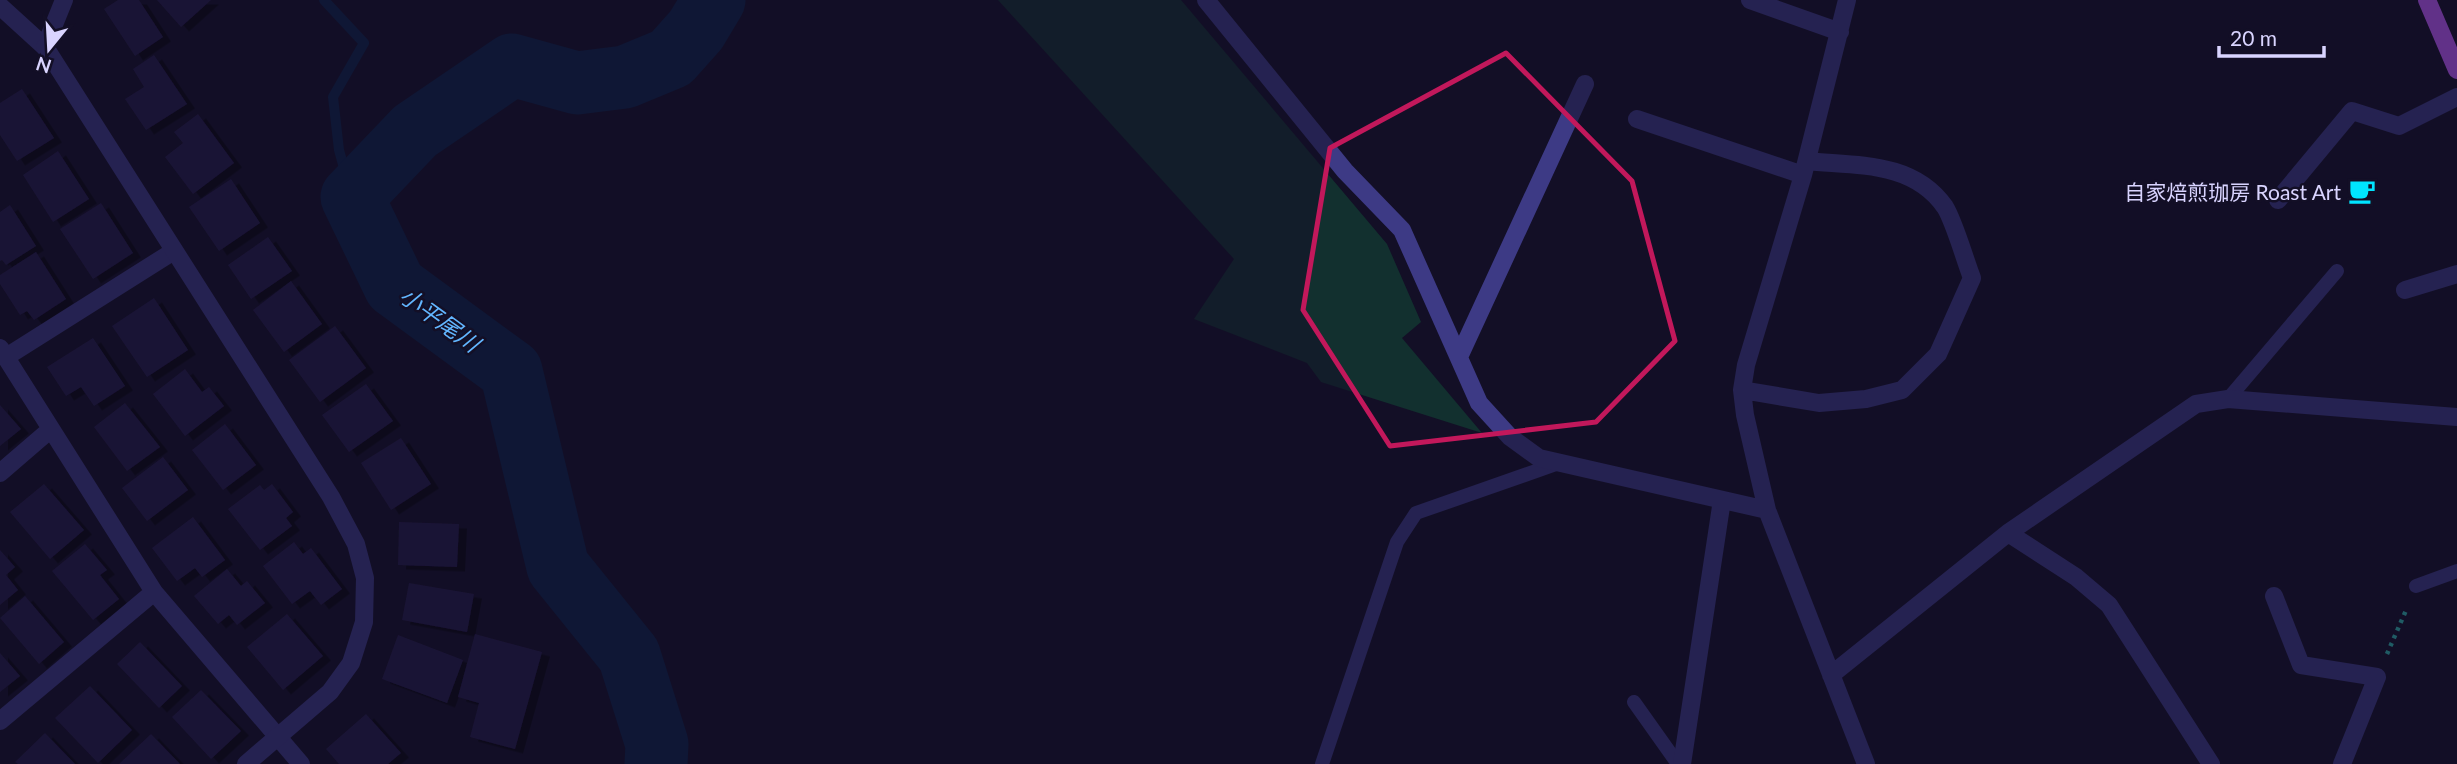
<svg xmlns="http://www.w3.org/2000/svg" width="2457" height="764" font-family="Lato,'Noto Sans JP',sans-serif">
  <defs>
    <filter id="shadow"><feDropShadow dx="8" dy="4.5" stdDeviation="0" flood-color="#0009"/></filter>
  </defs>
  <rect width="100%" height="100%" fill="#130f26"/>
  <!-- green -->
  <path fill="#12302f" d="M998,0H1181L1387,244L1421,322L1402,338L1482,433L1321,382L1307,363L1194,319L1234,259Z"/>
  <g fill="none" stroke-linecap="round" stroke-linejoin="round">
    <!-- stream -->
    <path stroke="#0c2248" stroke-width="10" d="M324,0L364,43L333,97L339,150L352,197"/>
    <!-- river -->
    <path stroke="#0c2248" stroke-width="63" d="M656,764L657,744L629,655L558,567L511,371L395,286L352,197L415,131L512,65L577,83L625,77L671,58L696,30L714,0"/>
  </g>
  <!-- building -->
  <path fill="#241b47" filter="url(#shadow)" d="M118,0H139L163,37L135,56L104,9Z
    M157,0H211L181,27Z
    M154,55L187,104L146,130L125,99L144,87L133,69Z
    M22,89L54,138L17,161L0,135V103Z
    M198,114L234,163L193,194L165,157L183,143L174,132Z
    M58,151L89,199L53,222L23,175Z
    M231,179L260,223L219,251L189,207Z
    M101,203L133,253L93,279L60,229Z
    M10,205L36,246L6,265L2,260L0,261V212Z
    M268,237L292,271L251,299L228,265Z
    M36,252L66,299L34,320L27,311L20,315L0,284V275Z
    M291,281L322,324L284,352L253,310Z
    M154,298L188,350L147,377L112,326Z
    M335,326L366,368L320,402L289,360Z
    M93,338L125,386L94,406L81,387L66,396L47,367Z
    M185,369L202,392L209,387L224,406L185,436L153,394Z
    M366,384L393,421L349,452L322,415Z
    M125,403L160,447L127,471L94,427Z
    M0,405L21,429L0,446Z
    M225,424L256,465L223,490L192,450Z
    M401,438L431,484L391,510L361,463Z
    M163,457L188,490L147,521L122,488Z
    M44,484L84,530L50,559L10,512Z
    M272,484L293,512L286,518L292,526L260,550L228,509L260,485L264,490Z
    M193,517L225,560L202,577L195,568L177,581L152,548Z
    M399,522L459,524L457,567L398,565Z
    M294,542L303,554L311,548L342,589L321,605L310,591L292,604L263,566Z
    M85,544L107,570L100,575L119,599L93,620L52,571Z
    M0,550L15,567L6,575L18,590L0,605Z
    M227,569L241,586L247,581L265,603L237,625L229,615L218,624L194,596Z
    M409,583L474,594L467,632L402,620Z
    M25,596L64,642L39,664L0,618Z
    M287,614L323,656L283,690L247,647Z
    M475,634L542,652L515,749L470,737L479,703L458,697Z
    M398,635L463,660L447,703L382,679Z
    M140,642L182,686L159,708L117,664Z
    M0,653L20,676L0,692Z
    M90,686L132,730L98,763L55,718Z
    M201,690L241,731L211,759L172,717Z
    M366,714L401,753L388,764H339L326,749Z
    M45,733L75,764H18L15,762Z
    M151,734L180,764H119Z"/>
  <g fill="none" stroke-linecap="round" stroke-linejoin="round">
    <!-- path -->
    <path stroke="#2fb8b0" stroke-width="4.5" stroke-dasharray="3.5 5" stroke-linecap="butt" d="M2387,654L2407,608"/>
    <!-- service -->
    <path stroke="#3d3a85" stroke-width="14" d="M2228,399L2337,271
      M2416,586L2457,571
      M1634,702L1678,764
      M1322,764L1397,542L1416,513L1559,463"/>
    <!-- minor -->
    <path stroke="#3d3a85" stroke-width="18" d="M1206,0L1345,171L1402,230L1479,403L1510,437L1539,458L1767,510
      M1750,0L1840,32
      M1847,0L1803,175L1746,365L1742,390L1745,415L1767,510L1866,764
      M0,6L45,47L64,0
      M1637,119L1803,175
      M2278,200L2352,111L2399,126L2457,97
      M2405,290L2457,274
      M0,348L154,592L301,764
      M6,357L174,251
      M1459,357L1585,84
      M1742,390L1819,403L1866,399L1902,390L1938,354L1972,278C1965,260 1954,221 1945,207C1913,161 1857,166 1807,161
      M0,473L51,429
      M2008,533L2076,577L2109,605L2211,764
      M2274,596L2301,665L2377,677L2342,764
      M1831,675L2008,533L2196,404L2228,399L2457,417
      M0,721L154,592
      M1682,764L1722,500"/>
    <!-- tertiary -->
    <path stroke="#3d3a85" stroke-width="18" d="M45,47L331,497L356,544L365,578L364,622L351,663L330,692L246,764"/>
    <!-- primary -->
    <path stroke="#c25bff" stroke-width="18" d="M2427,0L2457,70"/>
  </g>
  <!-- marked area -->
  <path d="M0 0H2457V764H0ZM1506,53L1632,181L1675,341L1596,422L1390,446L1303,310L1330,148Z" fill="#130f26" fill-opacity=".55" fill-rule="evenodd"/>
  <path fill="none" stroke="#c2185b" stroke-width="5" stroke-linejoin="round" d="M1506,53L1632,181L1675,341L1596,422L1390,446L1303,310L1330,148Z"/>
  <!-- icons -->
  <defs>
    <symbol id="cafe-bare" viewBox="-9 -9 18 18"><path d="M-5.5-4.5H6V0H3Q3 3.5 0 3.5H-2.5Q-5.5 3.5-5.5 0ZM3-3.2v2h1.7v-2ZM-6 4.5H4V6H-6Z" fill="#00e5ff" stroke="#130f26" stroke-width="2.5" paint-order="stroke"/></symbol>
  </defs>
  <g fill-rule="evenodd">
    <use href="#cafe-bare" x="2343" y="172" width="38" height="38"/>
  </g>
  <g text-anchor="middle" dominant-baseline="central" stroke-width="5" stroke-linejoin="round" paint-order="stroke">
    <!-- poi labels -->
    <g font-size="21" fill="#d9d4ff" stroke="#130f26" text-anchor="end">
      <text x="2341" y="191">自家焙煎珈房 Roast Art</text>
    </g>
    <!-- water labels -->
    <g font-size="23" font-style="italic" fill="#62b6ff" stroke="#130f26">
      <text transform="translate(440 319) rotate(36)">小平尾川</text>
    </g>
  </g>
  <!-- north arrow -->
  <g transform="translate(49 49) rotate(198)" stroke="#130f26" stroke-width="5" paint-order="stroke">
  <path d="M0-5L12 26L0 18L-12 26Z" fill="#d9d4ff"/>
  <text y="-10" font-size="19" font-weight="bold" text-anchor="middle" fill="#d9d4ff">N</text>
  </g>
  <!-- scale -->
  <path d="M2219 46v10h105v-10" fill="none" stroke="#d9d4ff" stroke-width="3.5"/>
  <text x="2230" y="46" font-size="21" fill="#d9d4ff" stroke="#130f26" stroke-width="5" paint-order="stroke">20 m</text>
</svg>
